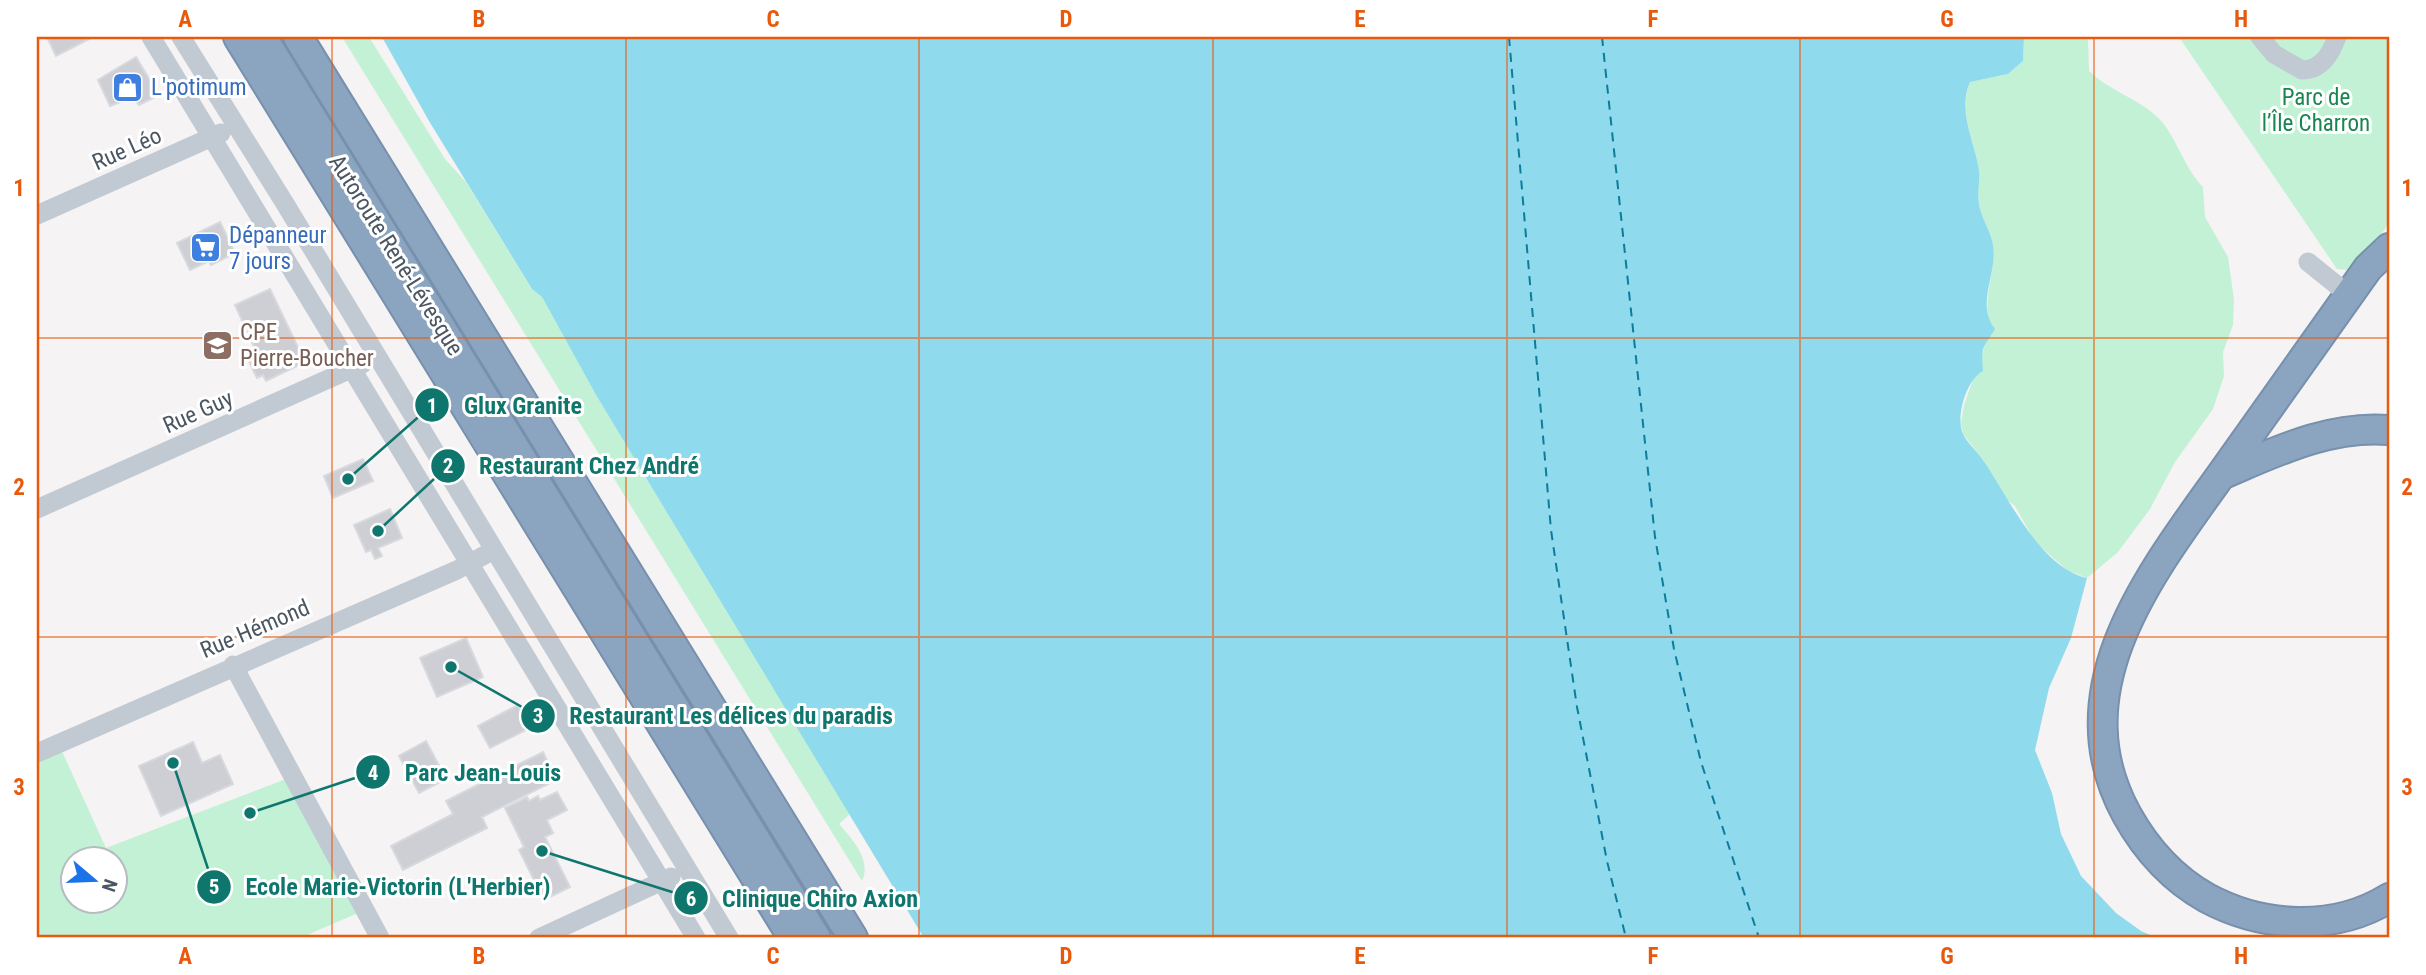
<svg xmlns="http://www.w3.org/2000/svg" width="2426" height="975" font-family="'Roboto Condensed',sans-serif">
  <rect width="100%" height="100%" fill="#f5f3f3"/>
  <!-- green -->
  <path fill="#c3f1d5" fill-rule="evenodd" d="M342,37H369L445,159L466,182L532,289L542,297L596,395L850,814L839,824C852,839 872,860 862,881Z
    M2024,37H2088L2089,71C2107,89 2134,97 2154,114C2176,132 2182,166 2203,187L2205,217L2228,257L2234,300L2233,325L2223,352L2224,376L2213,409L2175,462L2150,509L2118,552L2087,578L2067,570L2035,542L2015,506L2003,497L1984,461L1963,434L1961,423L1964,405L1992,325L1988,321C1984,296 1996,270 1993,245C1991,231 1981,218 1979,204C1977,193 1979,182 1978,171C1976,142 1957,112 1970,82L2008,74L2023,61Z
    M2179,37H2389V223L2360,264L2348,270L2337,269Z
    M60,747L106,848L286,779L358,913L300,938H37V757ZM74,860H116V902H74Z"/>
  <!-- water -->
  <path fill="#90daee" d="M382,37H2024L2023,61L2008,74L1970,82C1957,111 1975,142 1979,171C1980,182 1977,193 1979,204C1981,218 1991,231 1993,245C1998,274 1975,304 1995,329C1982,350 1981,346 1983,371C1967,379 1955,416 1963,434C1967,443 1977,451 1983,460C2008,496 2039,567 2087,578L2071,638L2049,688L2035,750L2052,793L2061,834L2081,876L2116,913L2141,931L2157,938H924L596,395L542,297L532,289L429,121Z"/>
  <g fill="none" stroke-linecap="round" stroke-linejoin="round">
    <!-- ferry -->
    <path stroke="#0c7c9b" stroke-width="2" stroke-dasharray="9 7" stroke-linecap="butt" d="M1509,37L1551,530L1577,707L1607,861L1626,938
      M1602,37L1655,537L1674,649L1701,762L1759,938"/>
  </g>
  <!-- building -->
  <path fill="#cdcfd5" stroke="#d7d9de" stroke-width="2" d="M47,37H93L56,56Z
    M136,57L159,95L139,105L133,97L110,106L98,80Z
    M220,222L235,253L211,265L209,261L190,270L177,243Z
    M270,289L305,362L266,381L263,375L257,378L247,357L257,353L235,305Z
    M363,459L373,481L333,498L324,476Z
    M390,509L402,538L378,548L382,556L375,559L371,550L366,552L354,525Z
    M466,638L483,677L437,697L420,658Z
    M518,705L530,728L490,748L478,726Z
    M426,741L446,779L419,793L399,756Z
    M193,742L202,763L220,755L233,784L161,816L139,766Z
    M543,752L556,780L482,817L487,828L403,870L391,846L453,814L446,801Z
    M557,792L567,810L547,820L553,833L545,837L570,887L544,900L519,850L524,847L505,808L527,797L529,801L538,796L540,800Z"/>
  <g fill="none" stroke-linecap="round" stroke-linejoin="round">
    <defs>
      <path id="highway" d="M238,37L793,938
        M262,37L816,938
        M298,37L853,938
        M2389,248L2368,268C2323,331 2278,394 2233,458C2161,561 2054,683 2127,815C2146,849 2173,879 2207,898C2263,928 2334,932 2389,898
        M2221,475C2275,452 2329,425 2389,430"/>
    </defs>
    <!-- highway casing -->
    <use href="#highway" stroke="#7690ad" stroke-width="32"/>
    <!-- minor -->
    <path stroke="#c1cad2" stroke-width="19" d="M151,37L696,938
      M181,37L284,202L729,938
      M2260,37L2274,54L2302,70C2322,70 2331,53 2337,37
      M37,215L221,133
      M2308,262L2349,295
      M37,509L362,364
      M233,665L380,938
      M37,753L457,570L494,550
      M539,938L671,877"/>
    <!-- highway -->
    <use href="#highway" stroke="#8ba5c1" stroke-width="28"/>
  </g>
  <!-- grid -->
  <path fill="none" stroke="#e8590c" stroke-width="2" stroke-opacity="0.55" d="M332,37V938M626,37V938M919,37V938M1213,37V938M1507,37V938M1800,37V938M2094,37V938M37,338H2389M37,637H2389"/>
  <!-- icons -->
  <defs>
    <symbol id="shop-square" viewBox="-11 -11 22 22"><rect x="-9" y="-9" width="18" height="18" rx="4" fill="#3f7fe0" stroke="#fff"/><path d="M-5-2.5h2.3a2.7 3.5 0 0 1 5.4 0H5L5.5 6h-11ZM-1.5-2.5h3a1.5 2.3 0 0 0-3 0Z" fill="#fff"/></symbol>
    <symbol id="supermarket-square" viewBox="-11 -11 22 22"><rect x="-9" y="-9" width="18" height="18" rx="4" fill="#3f7fe0" stroke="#fff"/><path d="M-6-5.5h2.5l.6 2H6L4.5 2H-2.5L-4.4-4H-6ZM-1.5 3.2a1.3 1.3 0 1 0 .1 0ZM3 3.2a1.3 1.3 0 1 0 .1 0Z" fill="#fff"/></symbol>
    <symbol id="school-square" viewBox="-11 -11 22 22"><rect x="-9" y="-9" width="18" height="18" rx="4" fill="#8d6e63" stroke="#fff"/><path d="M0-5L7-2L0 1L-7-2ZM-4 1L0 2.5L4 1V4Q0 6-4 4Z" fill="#fff"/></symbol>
  </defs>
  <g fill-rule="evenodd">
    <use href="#shop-square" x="110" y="70" width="35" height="35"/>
    <use href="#supermarket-square" x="188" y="230" width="35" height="35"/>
    <use href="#school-square" x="200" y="328" width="35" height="35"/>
  </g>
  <g text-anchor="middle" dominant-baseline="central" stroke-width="6" stroke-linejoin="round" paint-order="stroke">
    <!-- shop labels -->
    <g font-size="23" fill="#366cbe" stroke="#fff" text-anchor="start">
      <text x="151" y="87">L'potimum</text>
      <text x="229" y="235">Dépanneur<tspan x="229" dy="26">7 jours</tspan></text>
    </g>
    <!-- park labels -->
    <g font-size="23" fill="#17864f" stroke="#fff">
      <text x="2316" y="97">Parc de<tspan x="2316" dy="26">l’Île Charron</tspan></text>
    </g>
    <!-- street labels -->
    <g font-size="23" fill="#4a5661" stroke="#fff">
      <text transform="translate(127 149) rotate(-24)">Rue Léo</text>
      <text transform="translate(396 255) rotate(58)">Autoroute René-Lévesque</text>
      <text transform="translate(198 412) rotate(-24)">Rue Guy</text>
      <text transform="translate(255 629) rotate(-23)">Rue Hémond</text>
    </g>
    <!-- education labels -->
    <g font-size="23" fill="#785e54" stroke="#fff" text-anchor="start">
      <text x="240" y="332">CPE<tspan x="240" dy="26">Pierre-Boucher</tspan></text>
    </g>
  </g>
  <!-- callouts -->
  <path fill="none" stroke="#0f766e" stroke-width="2.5" d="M348 479L432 405M378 531L448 466M451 667L538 716M250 813L373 772M173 763L214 887M542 851L691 898"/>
  <g fill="#0f766e" stroke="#fff" stroke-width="2.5">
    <circle cx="348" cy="479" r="7"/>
    <circle cx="378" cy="531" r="7"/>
    <circle cx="451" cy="667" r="7"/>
    <circle cx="250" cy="813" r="7"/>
    <circle cx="173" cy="763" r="7"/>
    <circle cx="542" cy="851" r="7"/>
    <circle cx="432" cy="405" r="18"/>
    <circle cx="448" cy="466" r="18"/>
    <circle cx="538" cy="716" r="18"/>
    <circle cx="373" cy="772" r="18"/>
    <circle cx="214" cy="887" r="18"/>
    <circle cx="691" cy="898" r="18"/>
  </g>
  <g font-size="21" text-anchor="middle" font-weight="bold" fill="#fff">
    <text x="432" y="413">1</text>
    <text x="448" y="473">2</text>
    <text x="538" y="723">3</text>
    <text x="373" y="780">4</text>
    <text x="214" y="894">5</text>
    <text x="691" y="906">6</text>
  </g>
  <g font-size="24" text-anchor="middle" font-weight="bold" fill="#0f766e" stroke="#fff" stroke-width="6" stroke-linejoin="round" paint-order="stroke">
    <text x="523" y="414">Glux Granite</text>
    <text x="589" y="474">Restaurant Chez André</text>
    <text x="731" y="724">Restaurant Les délices du paradis</text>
    <text x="483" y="781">Parc Jean-Louis</text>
    <text x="398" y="895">Ecole Marie-Victorin (L'Herbier)</text>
    <text x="820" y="907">Clinique Chiro Axion</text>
  </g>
  <!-- border -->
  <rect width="2426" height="975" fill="none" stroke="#ffffff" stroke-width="77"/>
  <!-- north arrow -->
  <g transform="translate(94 880) rotate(109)"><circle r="33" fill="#ffffff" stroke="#b7bbc0" stroke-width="2"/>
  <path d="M0-5L12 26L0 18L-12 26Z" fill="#1a73e8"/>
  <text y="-10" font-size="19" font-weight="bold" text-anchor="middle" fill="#4a5661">N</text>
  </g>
  <rect x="38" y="38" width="2350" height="898" fill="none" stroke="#e8590c" stroke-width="2.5"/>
  <g font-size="23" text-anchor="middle" font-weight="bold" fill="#e8590c">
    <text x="185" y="27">A</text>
    <text x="479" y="27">B</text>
    <text x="773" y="27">C</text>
    <text x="1066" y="27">D</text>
    <text x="1360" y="27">E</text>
    <text x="1653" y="27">F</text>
    <text x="1947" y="27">G</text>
    <text x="2241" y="27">H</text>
    <text x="19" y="196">1</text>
    <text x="2407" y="196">1</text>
    <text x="19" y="495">2</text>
    <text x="2407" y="495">2</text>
    <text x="19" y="795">3</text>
    <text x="2407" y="795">3</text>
    <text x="185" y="964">A</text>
    <text x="479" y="964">B</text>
    <text x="773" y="964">C</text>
    <text x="1066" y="964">D</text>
    <text x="1360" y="964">E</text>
    <text x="1653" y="964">F</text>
    <text x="1947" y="964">G</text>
    <text x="2241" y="964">H</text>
  </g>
</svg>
